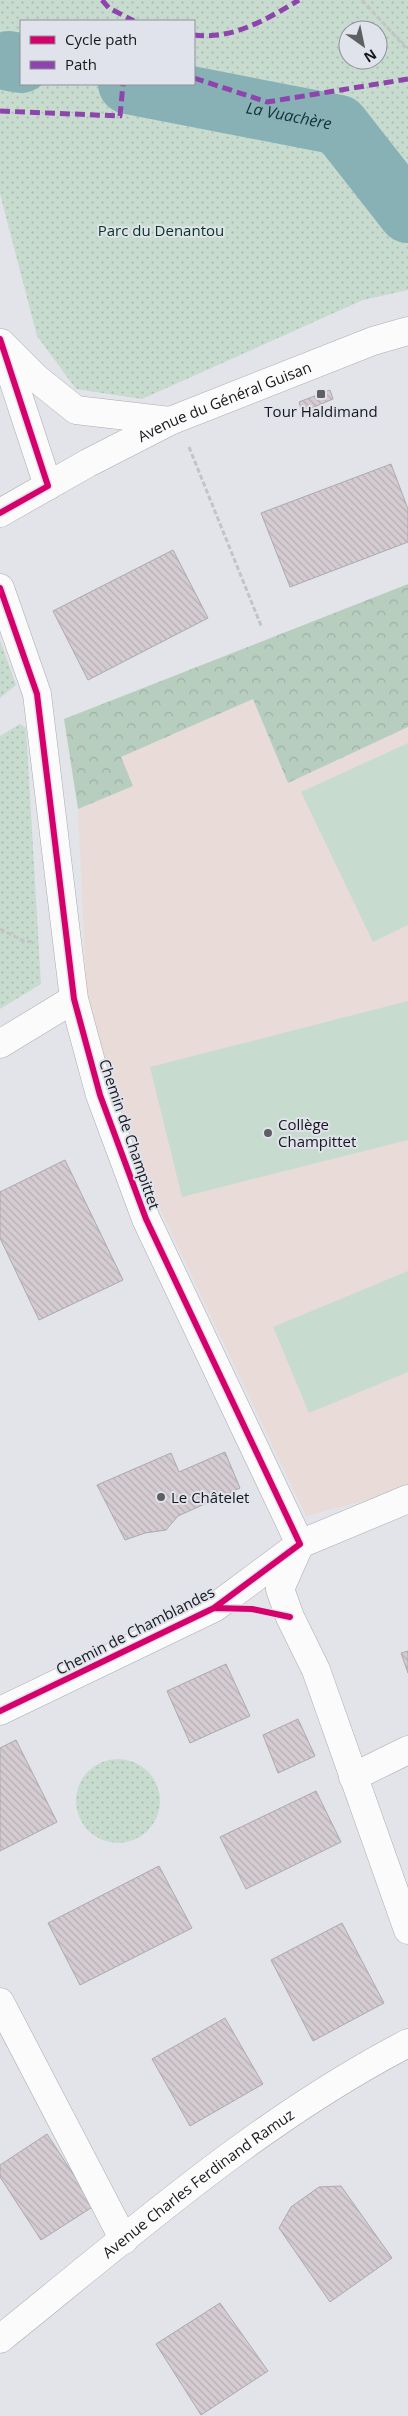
<svg xmlns="http://www.w3.org/2000/svg" width="408" height="2416" font-family="'Open Sans',sans-serif">
  <defs>
    <pattern id="forest-crowns" width="20" height="18" patternUnits="userSpaceOnUse" patternTransform="scale(1.25)"><rect width="20" height="18" fill="#b7cebf"/><path d="M2 6a3 3 0 1 1 6 0M12 15a3 3 0 1 1 6 0" fill="none" stroke="#9db0a4"/></pattern>
    <pattern id="park-dots" width="8" height="8" patternUnits="userSpaceOnUse" patternTransform="scale(1.25)"><rect width="8" height="8" fill="#c8dbcf"/><path d="M2 2h.1M6 6h.1" fill="none" stroke="#abbbb1" stroke-width="1.8" stroke-linecap="round"/></pattern>
    <pattern id="building-back-hatch" width="6" height="6" patternUnits="userSpaceOnUse" patternTransform="scale(1.25)"><rect width="6" height="6" fill="#d5ccd2"/><path d="M-1 5l2 2M0 0l6 6M5-1l2 2" fill="none" stroke="#b6aeb4"/></pattern>
  </defs>
  <rect width="100%" height="100%" fill="#e3e4e9"/>
  <!-- education -->
  <path fill="#e8dbd8" d="M253,699L288,783L408,727V1489L306,1516L141,1169L115,1096L87,1001L78,809L110,796L120,757Z"/>
  <!-- forest -->
  <path fill="url(#forest-crowns)" d="M408,584V727L288,783L253,699L121,757L133,786L78,809L64,719Z"/>
  <!-- park -->
  <path fill="url(#park-dots)" fill-rule="evenodd" d="M0,0H408V290L363,300L142,399L76,389L37,336L0,194ZM21,21H194V84H21ZM348,30H378V60H348Z
    M0,640L16,685L0,698Z
    M20,724L26,728L41,984L0,1009V736Z
    M76 1801a42 42 0 1 1 84 0a42 42 0 1 1-84 0Z"/>
  <!-- garden -->
  <path fill="#c8dbcf" d="M408,743V925L373,942L301,792Z
    M408,1001V1140L182,1197L150,1067Z
    M408,1271V1372L309,1413L273,1327Z"/>
  <g fill="none" stroke-linecap="round" stroke-linejoin="round">
    <!-- river -->
    <g stroke="#87b1b4" stroke-width="60">
      <path d="M9,61L21,63"/>
      <path id="s1" d="M128,84L339,125L408,213"/>
    </g>
  </g>
  <!-- building -->
  <path fill="url(#building-back-hatch)" stroke="#abaaad" d="M330,390L333,399L302,412L299,402Z
    M391,464L408,509V542L290,587L261,513Z
    M173,550L208,618L88,680L53,611Z
    M65,1160L123,1280L39,1320L0,1238V1192Z
    M225,1452L240,1488L178,1516L166,1530L145,1533L125,1540L97,1485L171,1453L179,1472Z
    M408,1651V1673L401,1653Z
    M226,1664L250,1716L190,1743L167,1691Z
    M298,1719L315,1756L278,1773L263,1735Z
    M16,1740L57,1822L0,1851V1748Z
    M316,1791L341,1842L246,1889L220,1837Z
    M159,1866L192,1928L80,1985L48,1923Z
    M342,1923L384,2003L313,2041L271,1960Z
    M225,2018L263,2084L190,2126L152,2059Z
    M47,2134L94,2206L41,2240L0,2177V2165Z
    M341,2186L392,2258L330,2302L279,2228L291,2207L319,2187Z
    M220,2303L268,2371L201,2415L156,2344Z"/>
  <g fill="none" stroke-linecap="round" stroke-linejoin="round">
    <defs>
      <path id="street" d="M0,588L37,694L74,999L100,1095L146,1219L300,1544
        M0,1044L74,999
        M300,1544L280,1589L290,1617L316,1670L408,1930
        M0,1711L214,1608L300,1544L408,1499
        M353,1777L408,1750
        M0,2002L124,2240"/>
      <g id="secondary">
        <path d="M1,343L36,378L76,410L170,421"/>
        <path d="M2,346L48,486"/>
        <path id="s2" d="M0,513L88,463L170,421L373,341L408,331"/>
        <path id="s3" d="M0,2339C131,2234 258,2121 408,2043"/>
      </g>
    </defs>
    <!-- street casing -->
    <use href="#street" stroke="#aaabaf" stroke-width="29"/>
    <!-- secondary casing -->
    <use href="#secondary" stroke="#aaabaf" stroke-width="29"/>
    <!-- path -->
    <path stroke="#c3c4c6" stroke-width="3" stroke-dasharray="5 2.5" stroke-linecap="butt" d="M362,0L408,50
      M189,447L262,628
      M0,929L24,941L35,942"/>
    <!-- street -->
    <use href="#street" stroke="#fbfbfc" stroke-width="28"/>
    <!-- secondary -->
    <use href="#secondary" stroke="#fbfbfc" stroke-width="28"/>
    <!-- quiet -->
    <path stroke="#8e44ad" stroke-width="5" stroke-dasharray="10 5" stroke-linecap="butt" d="M102,0L109,8L134,21
      M194,35C233,40 267,19 299,0
      M194,78L267,102L408,79
      M0,111L120,116L123,84"/>
    <defs>
      <path id="cycleway" d="M0,339L48,486L0,513
        M0,588L37,694L74,999L100,1095L146,1219L300,1544L214,1608L0,1711
        M214,1608L252,1609L290,1617"/>
    </defs>
    <!-- cycleway casing -->
    <use href="#cycleway" stroke="#e0e3ec" stroke-width="9"/>
    <!-- cycleway -->
    <use href="#cycleway" stroke="#d6006c" stroke-width="6"/>
  </g>
  <!-- markers -->
  <g fill="#5e5f62" stroke="#e0e3ec" stroke-width="2">
    <rect x="316" y="389" width="10" height="10" rx="2.5"/>
    <circle cx="268" cy="1133" r="5"/>
    <circle cx="161" cy="1497" r="5"/>
  </g>
  <g text-anchor="middle" dominant-baseline="central" stroke-width="4" stroke-linejoin="round" paint-order="stroke">
    <!-- park labels -->
    <g font-size="15" fill="#05381a" stroke="#e0e3ec">
      <text x="161" y="230">Parc du Denantou</text>
    </g>
    <!-- street labels -->
    <g font-size="15" fill="#16171a" stroke="#e0e3ec">
      <text stroke="none"><textPath href="#s2" startOffset="251">Avenue du Général Guisan</textPath></text>
      <text transform="translate(130 1134) rotate(71)">Chemin de Champittet</text>
      <text transform="translate(135 1630) rotate(-27)">Chemin de Chamblandes</text>
      <text stroke="none"><textPath href="#s3" startOffset="252">Avenue Charles Ferdinand Ramuz</textPath></text>
    </g>
    <!-- poi labels -->
    <g font-size="15" fill="#16171a" stroke="#e0e3ec" text-anchor="start">
      <text x="321" y="411" text-anchor="middle">Tour Haldimand</text>
      <text x="278" y="1124">Collège<tspan x="278" dy="17">Champittet</tspan></text>
      <text x="171" y="1497">Le Châtelet</text>
    </g>
    <!-- water labels -->
    <g font-size="16" font-style="italic" fill="#133234" stroke="#e0e3ec">
      <text stroke="none"><textPath href="#s1" startOffset="164">La Vuachère</textPath></text>
    </g>
  </g>
  <!-- legend -->
  <rect x="20" y="20" width="175" height="65" fill="#e0e3ec" stroke="#8f9198"/>
  <rect x="30" y="36" width="25" height="8" fill="#d6006c" stroke="#8f9198"/>
  <text x="65" y="45" font-size="15" fill="#16171a">Cycle path</text>
  <rect x="30" y="61" width="25" height="8" fill="#8e44ad" stroke="#8f9198"/>
  <text x="65" y="70" font-size="15" fill="#16171a">Path</text>
  <!-- north arrow -->
  <g transform="translate(363 45) rotate(147)"><circle r="24" fill="#e0e3ec" stroke="#8f9198"/>
  <path d="M0-4L9 19L0 12L-9 19Z" fill="#5e5f62"/>
  <text y="-8" font-size="14" font-weight="bold" text-anchor="middle" fill="#16171a">N</text>
  </g>
</svg>
